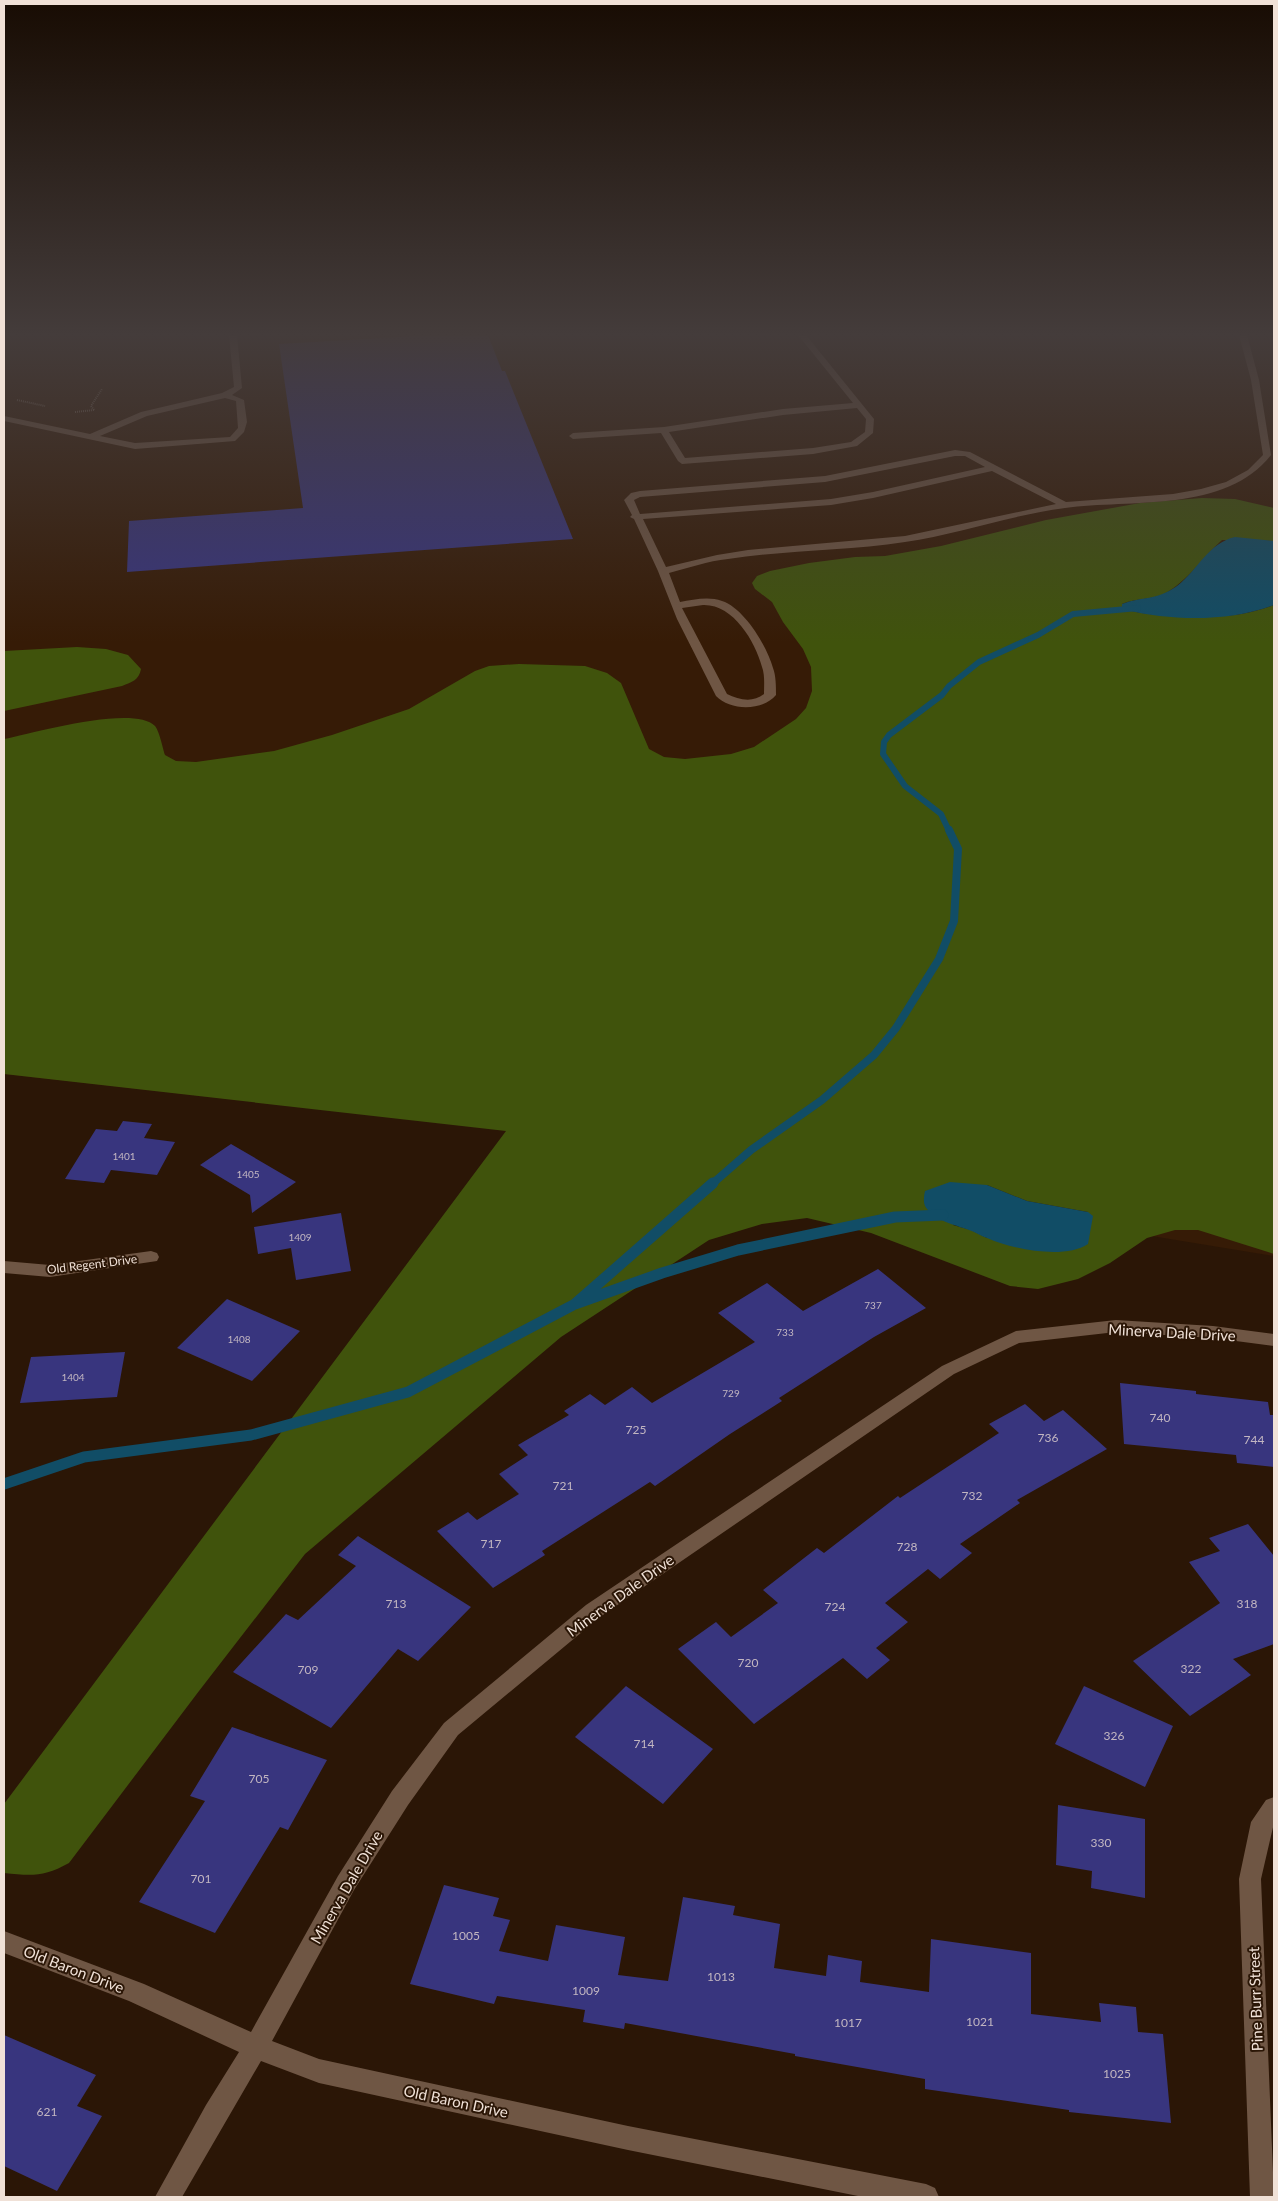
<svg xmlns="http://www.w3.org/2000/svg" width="1278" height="2201" font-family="Lato,sans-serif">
  <rect width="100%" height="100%" fill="#2b1606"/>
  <!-- built -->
  <path fill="#361b06" d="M4,335H1274V1256L506,1130L4,1074Z"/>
  <!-- forest -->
  <path fill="#40530c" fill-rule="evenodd" d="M1202,498L1235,499L1274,508V541L1222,540C1202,558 1188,581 1164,594C1151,600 1136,598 1122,604V607C1136,618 1222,618 1241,614C1252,612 1264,609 1274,605V1254L1198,1230H1175L1147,1238L1110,1263L1078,1279L1038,1289L1010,1286L871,1233L807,1218L762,1224L709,1240L561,1337L305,1554L199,1691L69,1863C44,1877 32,1876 4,1873V1804L506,1131L4,1074V739C33,733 134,704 155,726C159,730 163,749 165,755L176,761L196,762L274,751L332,735L409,709L475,671L489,666L519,664L585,666L607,673L621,683L649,749L664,757L685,759L731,754L754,747L796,719L806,708L812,691L811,667L803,649L783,622L772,602L755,589L752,583L757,576L770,571L809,563L855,557L885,556L941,546L1046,520L1140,503ZM987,1185L1027,1201L1088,1212L987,1238L971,1230L953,1225Z
    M77,647L106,649L128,655L141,669C139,680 132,682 122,686L4,711V651Z"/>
  <!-- water -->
  <path fill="#114d66" d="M1235,537L1274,541V605C1229,622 1172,621 1126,610L1122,607V604C1142,596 1156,601 1177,586C1198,570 1208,543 1235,537Z
    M950,1182L987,1185L1027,1201L1088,1212L1093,1216L1088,1244C1064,1260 1012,1249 987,1238C981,1236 975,1232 969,1230C955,1225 933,1220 925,1206C923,1201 924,1196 925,1191Z"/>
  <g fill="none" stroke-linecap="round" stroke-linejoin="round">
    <!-- stream-far2 -->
    <path stroke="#114d66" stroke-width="6" d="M949,831L941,814L905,786L883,754L884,742L889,735L942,695L949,686L979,662L1038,635L1073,614L1138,608"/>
    <!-- stream-far1 -->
    <path stroke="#114d66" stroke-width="8" d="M712,1184L751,1150L822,1100L874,1055L896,1028L939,959L954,921L958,849L949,830"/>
    <!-- stream -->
    <path stroke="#114d66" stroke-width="11" d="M575,1304L713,1183
      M4,1484L84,1457L251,1435L408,1392L575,1304L662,1273L738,1250L895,1217L943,1215"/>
  </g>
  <!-- building -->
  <path fill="#38357e" d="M414,335H488L502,371H505L573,539L127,572L129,521L303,508L279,344L415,336Z
    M123,1121L152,1124L144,1138L175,1142L157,1175L111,1170L104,1183L65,1179L96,1129L117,1131Z
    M231,1144L296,1182L252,1213L250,1195L200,1165Z
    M341,1213L351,1271L296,1280L291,1248L258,1254L254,1227Z
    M878,1269L926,1308L874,1337L779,1398L782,1401L730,1434L655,1486L650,1482L542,1551L545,1555L493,1588L437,1531L468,1512L477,1520L519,1494L499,1474L528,1455L518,1445L569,1415L564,1411L590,1394L605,1405L632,1387L652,1403L755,1342L718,1313L767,1283L803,1311Z
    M227,1299L300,1331L252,1381L177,1348Z
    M125,1352L117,1397L20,1403L31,1357Z
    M1120,1383L1196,1391V1394L1268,1402L1270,1415H1274V1467L1237,1463L1236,1455L1124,1444Z
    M1025,1404L1044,1421L1063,1410L1107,1449L1017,1500L1020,1503L960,1544L972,1553L940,1579L928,1569L885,1603L908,1622L876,1648L890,1660L867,1679L843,1658L754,1724L678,1649L716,1622L731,1637L778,1603L763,1590L817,1548L824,1553L898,1496L900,1498L999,1433L989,1424Z
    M1248,1524L1274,1556V1644L1233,1659L1251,1675L1190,1716L1133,1661L1220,1603L1189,1562L1220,1551L1209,1538Z
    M358,1536L471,1607L418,1661L398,1649L331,1728L233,1672L286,1614L298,1620L356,1566L338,1555Z
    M626,1686L713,1749L663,1804L575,1737Z
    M1084,1686L1173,1726L1145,1787L1055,1744Z
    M232,1727L327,1760L288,1830L280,1827L215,1933L139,1902L205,1801L190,1796Z
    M1058,1805L1145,1819V1898L1091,1888L1092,1871L1056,1865Z
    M444,1885L499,1898L493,1916L510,1920L499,1951L548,1961L556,1925L625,1937L618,1975L668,1981L683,1897L735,1906L733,1915L780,1924L774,1968L826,1976L828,1955L862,1961L860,1982L929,1992L931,1939L1031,1953V2014L1101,2022L1099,2003L1136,2007L1138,2032L1163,2034L1171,2123L1069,2112V2110L925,2089V2079L795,2056V2054L625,2023L624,2029L583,2022L585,2010L497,1996L494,2004L410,1984Z
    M4,2035L96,2075L77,2106L102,2116L57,2191L4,2166Z"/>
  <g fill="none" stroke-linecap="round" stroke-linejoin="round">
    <!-- path -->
    <path stroke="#786658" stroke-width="2" stroke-dasharray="1 1" stroke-linecap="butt" d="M17,400L45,406
      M94,410L91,406L102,389
      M75,412L94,410"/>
    <!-- minor -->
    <path fill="#6f5644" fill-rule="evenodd" d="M229,335H237L242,388L232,395L244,400L247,422L244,432L235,441L135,449L4,421V416L90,434L141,412L222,393L234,387ZM225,398L236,401L238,428L230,437L135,443L100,436L147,416Z
      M798,335H806L874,419L873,433L857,446L813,454L682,464L678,461L661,433L573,439L569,436L573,433L664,427L783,409L853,403ZM857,408L866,419L865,432L851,442L813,448L685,458L669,432L783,415Z
      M1239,335H1247L1259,380L1271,455C1226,513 1130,499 1065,508C1011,515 959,534 905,542C846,551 786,550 728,559C708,561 688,568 669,573L680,602C693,600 708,596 722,601C744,608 767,646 773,668C776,676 776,686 776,695C763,711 730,711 716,696L677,619L658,571L634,519L630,517L632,515L624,500L631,493L640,491L825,476L955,450L970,452L1066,502L1173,494L1201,489L1226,482L1248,470L1263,455L1251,380ZM955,456H965L985,467L873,492L831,499L640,514L634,500L640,497L825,482ZM992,471L1056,504L905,536L748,550L717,555L666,567L643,519L831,505L873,498ZM703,605C733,604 755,641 762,667C765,675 764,685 764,694C753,703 739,700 727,694L682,608Z
      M151,1251L157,1253L159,1257L157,1261L50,1277L4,1273V1261L50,1265Z
      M1116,1320L1213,1326L1274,1334V1346L1213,1338L1116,1332L1019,1343L954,1374L600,1617L458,1735L408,1805L354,1890L272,2041L319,2059L628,2126L926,2184L935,2188L939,2197H863L628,2150L319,2083L261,2061L182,2197H155L206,2105L239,2052L129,2001L4,1953V1931L144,1984L251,2032L338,1876L392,1791L444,1723L586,1605L942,1366L1016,1331Z
      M1274,1797V1823L1261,1879L1274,2197H1250L1239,1879L1251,1822L1266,1800Z"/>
  </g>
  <!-- sky -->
  <linearGradient id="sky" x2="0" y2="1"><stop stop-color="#180c03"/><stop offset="0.52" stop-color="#443c3b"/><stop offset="1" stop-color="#443c3b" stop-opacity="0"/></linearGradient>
  <rect width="1278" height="643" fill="url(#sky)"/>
  <g text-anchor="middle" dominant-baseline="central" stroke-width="4" stroke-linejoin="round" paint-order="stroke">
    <!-- number labels -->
    <g font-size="10" fill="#c2b6c1">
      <text x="124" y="1156">1401</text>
      <text x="248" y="1174">1405</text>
      <text x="300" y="1237">1409</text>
      <text x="873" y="1305">737</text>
      <text x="785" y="1332">733</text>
      <text x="239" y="1339">1408</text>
      <text x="73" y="1377">1404</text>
      <text x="731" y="1393">729</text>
    </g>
    <!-- street labels -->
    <g font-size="12" fill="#f0e1d7" stroke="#2b1606">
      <text transform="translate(92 1264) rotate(-7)">Old Regent Drive</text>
    </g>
    <!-- near-number labels -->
    <g font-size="12" fill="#c2b6c1">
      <text x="1160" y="1417">740</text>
      <text x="636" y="1429">725</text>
      <text x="1048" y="1437">736</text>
      <text x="1254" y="1439">744</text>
      <text x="563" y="1485">721</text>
      <text x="972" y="1495">732</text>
      <text x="491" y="1543">717</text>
      <text x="907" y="1546">728</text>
      <text x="396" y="1603">713</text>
      <text x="1247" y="1603">318</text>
      <text x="835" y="1606">724</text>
      <text x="748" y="1662">720</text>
      <text x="1191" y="1668">322</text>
      <text x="308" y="1669">709</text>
      <text x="1114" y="1735">326</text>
      <text x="644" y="1743">714</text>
      <text x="259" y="1778">705</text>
      <text x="1101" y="1842">330</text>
      <text x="201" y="1878">701</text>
      <text x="466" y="1935">1005</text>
      <text x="721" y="1976">1013</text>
      <text x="586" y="1990">1009</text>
      <text x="980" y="2021">1021</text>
      <text x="848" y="2022">1017</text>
      <text x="1117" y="2073">1025</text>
      <text x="47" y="2111">621</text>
    </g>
    <!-- near-street labels -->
    <g font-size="15" fill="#f0e1d7" stroke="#2b1606">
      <text transform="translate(1172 1332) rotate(3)">Minerva Dale Drive</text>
      <text transform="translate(620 1595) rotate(-36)">Minerva Dale Drive</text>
      <text transform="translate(346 1887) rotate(-60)">Minerva Dale Drive</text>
      <text transform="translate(74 1969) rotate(21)">Old Baron Drive</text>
      <text transform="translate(1255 1999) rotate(-92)">Pine Burr Street</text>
      <text transform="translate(456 2101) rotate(12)">Old Baron Drive</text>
    </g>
  </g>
  <!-- border -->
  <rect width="1278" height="2201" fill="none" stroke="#f0e1d7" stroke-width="10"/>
</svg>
